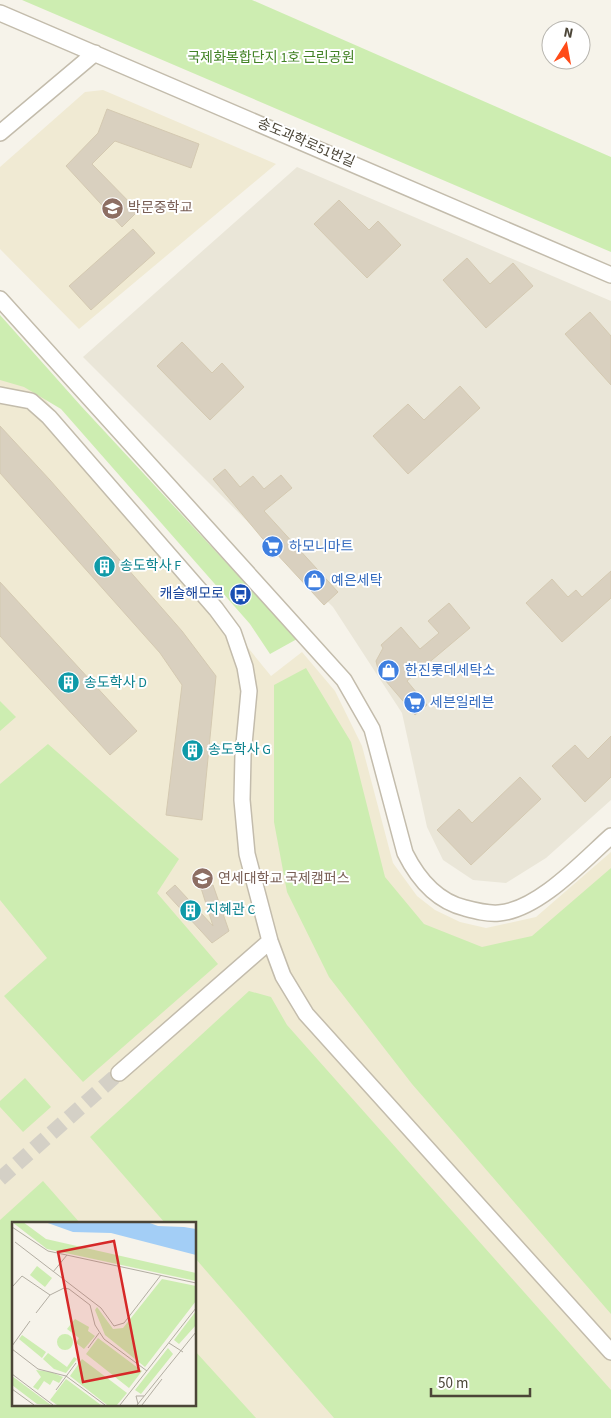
<svg xmlns="http://www.w3.org/2000/svg" width="611" height="1418" font-family="'Source Sans 3','Noto Sans KR',sans-serif">
  <rect width="100%" height="100%" fill="#f6f3ea"/>
  <!-- residential -->
  <path fill="#eae6d8" d="M297,167L611,301V800L546,858L506,883L473,880L443,860L427,827L402,713L333,607L83,357Z"/>
  <!-- education -->
  <path fill="#f0ead3" fill-rule="evenodd" d="M103,90L276,164L79,329L0,249V167L85,92Z
    M0,344L271,676L302,652L335,691L362,746L393,863L417,896L435,910L460,922L486,928L536,917L611,852V1418H0ZM14,1223H195V1404H14Z"/>
  <!-- green -->
  <path fill="#cdedb1" d="M22,0H252L611,157V252Z
    M0,315L81,406L297,639L270,654L250,624L61,409L24,387L0,380Z
    M306,668L351,742L385,877L424,924L482,947L532,936L611,868V1314L412,1084L329,977L287,892L274,822V685Z
    M0,701L16,717L0,731Z
    M48,744L179,859L157,893L218,964L83,1082L4,996L47,958L0,900V784Z
    M249,991L271,997L287,1025L611,1390V1418H334L195,1258V1223H165L90,1137Z
    M25,1078L51,1107L23,1132L0,1107V1101Z
    M43,1181L80,1223H14V1404H195V1351L256,1418H0V1220Z"/>
  <!-- building -->
  <path fill="#d9d0bf" stroke="#d4c9b1" d="M107,109L199,144L191,168L115,141L92,164L138,211L122,227L66,166L98,133Z
    M339,200L369,230L378,221L401,245L367,278L314,224Z
    M133,229L155,253L91,310L69,286Z
    M467,258L490,284L513,263L533,286L486,328L443,280Z
    M590,312L611,336V385L565,334Z
    M182,342L212,373L222,363L244,387L210,420L157,366Z
    M460,386L480,408L408,474L373,436L408,404L424,420Z
    M0,426L50,480L182,631L216,676L202,820L166,815L182,685L160,653L0,473Z
    M225,469L240,487L253,476L264,489L281,475L292,488L264,511L338,592L324,605L262,538L213,479Z
    M611,571V598L562,642L526,603L552,579L568,597L576,590L582,597Z
    M0,582L137,731L110,755L0,636Z
    M449,603L470,628L407,681L427,705L415,715L379,673L376,661L383,648L381,645L401,627L420,649L439,633L428,621Z
    M611,736V777L585,802L552,766L575,745L588,759Z
    M520,777L541,799L471,865L437,830L459,809L472,823Z
    M175,885L213,926L201,888L213,885L229,931L212,943L166,893Z"/>
  <g fill="none" stroke-linecap="round" stroke-linejoin="round">
    <!-- minor-tunnel -->
    <path stroke="#d4d0c6" stroke-width="15" stroke-dasharray="15 8" stroke-linecap="butt" d="M0,1179L119,1073"/>
    <defs>
      <path id="minor" d="M0,13L611,275
        M0,133L95,53
        M0,299L344,680L372,729L405,853C418,879 436,901 465,908C476,911 487,914 499,913C538,910 582,862 611,836
        M0,395L31,401L49,417L216,609L233,632L245,667L249,691L243,755L242,800L247,854L270,941L283,976L306,1014L611,1352
        M119,1073L270,941"/>
    </defs>
    <!-- minor casing -->
    <use href="#minor" stroke="#c3bcac" stroke-width="18"/>
    <!-- minor -->
    <use href="#minor" stroke="#fff" stroke-width="15"/>
  </g>
  <!-- icons -->
  <defs>
    <symbol id="school-disc" viewBox="-11 -11 22 22"><circle r="9.5" fill="#8d6e63" stroke="#fff"/><path d="M0-5L7-2L0 1L-7-2ZM-4 1L0 2.5L4 1V4Q0 6-4 4Z" fill="#fff"/></symbol>
    <symbol id="supermarket-disc" viewBox="-11 -11 22 22"><circle r="9.5" fill="#3f7fe0" stroke="#fff"/><path d="M-6-5.5h2.5l.6 2H6L4.5 2H-2.5L-4.4-4H-6ZM-1.5 3.2a1.3 1.3 0 1 0 .1 0ZM3 3.2a1.3 1.3 0 1 0 .1 0Z" fill="#fff"/></symbol>
    <symbol id="building-disc" viewBox="-11 -11 22 22"><circle r="9.5" fill="#0f9aa8" stroke="#fff"/><path d="M-4-6H4V6H1V3H-1V6H-4ZM-2.5-4.3h1.7v1.8h-1.7ZM.8-4.3h1.7v1.8H.8ZM-2.5-1h1.7V.8h-1.7ZM.8-1h1.7V.8H.8Z" fill="#fff"/></symbol>
    <symbol id="shop-disc" viewBox="-11 -11 22 22"><circle r="9.5" fill="#3f7fe0" stroke="#fff"/><path d="M-5-2.5h2.3a2.7 3.5 0 0 1 5.4 0H5L5.5 6h-11ZM-1.5-2.5h3a1.5 2.3 0 0 0-3 0Z" fill="#fff"/></symbol>
    <symbol id="bus-disc" viewBox="-11 -11 22 22"><circle r="9.5" fill="#1a4fb4" stroke="#fff"/><path d="M-5-6H5V4H4V6H2V4H-2V6H-4V4H-5ZM-3.5-4V0h7V-4ZM-3.5 1.2v1.5H-2V1.2ZM2 1.2v1.5H3.5V1.2Z" fill="#fff"/></symbol>
    <symbol id="university-disc" viewBox="-11 -11 22 22"><circle r="9.5" fill="#8d6e63" stroke="#fff"/><path d="M0-5L7-2L0 1L-7-2ZM-4 1L0 2.5L4 1V4Q0 6-4 4Z" fill="#fff"/></symbol>
  </defs>
  <g fill-rule="evenodd">
    <use href="#school-disc" x="100" y="196" width="25" height="25"/>
    <use href="#supermarket-disc" x="260" y="534" width="25" height="25"/>
    <use href="#building-disc" x="92" y="554" width="25" height="25"/>
    <use href="#shop-disc" x="302" y="568" width="25" height="25"/>
    <use href="#bus-disc" x="228" y="582" width="25" height="25"/>
    <use href="#shop-disc" x="376" y="658" width="25" height="25"/>
    <use href="#building-disc" x="56" y="670" width="25" height="25"/>
    <use href="#supermarket-disc" x="402" y="690" width="25" height="25"/>
    <use href="#building-disc" x="180" y="738" width="25" height="25"/>
    <use href="#university-disc" x="190" y="866" width="25" height="25"/>
    <use href="#building-disc" x="178" y="898" width="25" height="25"/>
  </g>
  <g text-anchor="middle" dominant-baseline="central" stroke-width="4" stroke-linejoin="round" paint-order="stroke">
    <!-- park labels -->
    <g font-size="14" fill="#428225" stroke="#fff">
      <text x="271" y="58">국제화복합단지 1호 근린공원</text>
    </g>
    <!-- street labels -->
    <g font-size="14" fill="#4b4537" stroke="#fff">
      <text transform="translate(306 143) rotate(23)">송도과학로51번길</text>
    </g>
    <!-- education labels -->
    <g font-size="14" fill="#785e54" stroke="#fff" text-anchor="start">
      <text x="128" y="208">박문중학교</text>
      <text x="218" y="879">연세대학교 국제캠퍼스</text>
    </g>
    <!-- shop labels -->
    <g font-size="14" fill="#366cbe" stroke="#fff" text-anchor="start">
      <text x="289" y="547">하모니마트</text>
      <text x="331" y="581">예은세탁</text>
      <text x="405" y="671">한진롯데세탁소</text>
      <text x="430" y="703">세븐일레븐</text>
    </g>
    <!-- culture labels -->
    <g font-size="14" fill="#0d838f" stroke="#fff" text-anchor="start">
      <text x="120" y="566">송도학사 F</text>
      <text x="84" y="683">송도학사 D</text>
      <text x="208" y="750">송도학사 G</text>
      <text x="206" y="910">지혜관 C</text>
    </g>
    <!-- transit labels -->
    <g font-size="14" fill="#164399" stroke="#fff" text-anchor="end">
      <text x="224" y="594">캐슬해모로</text>
    </g>
  </g>
  <!-- overview -->
  <g transform="translate(12 1222)">
    <rect width="184" height="184" fill="#f6f3ea"/>
    <path d="M0,0H11L34,17L184,51V59L35,27ZM25,44L40,56L33,65L18,53ZM150,57L184,64V79L133,145L93,113L83,88L85,85L101,107L111,106ZM184,89V103L167,122L162,118ZM63,97L77,105L76,109L83,114L72,127L64,121L67,116L55,107ZM45 120a8 8 0 1 1 16 0a8 8 0 1 1-16 0ZM10,113L34,130L30,136L7,117ZM86,116L130,149L117,166L74,132ZM156,126L161,132L129,172L123,168ZM36,131L55,145L62,135L65,137L54,151L42,147L31,137ZM70,137L115,171L105,183H95L58,154ZM24,148L39,150L51,155L47,161L41,158L38,163L32,159L26,168L21,165L29,155ZM0,154L39,183L25,182L0,163ZM54,157L89,183H45L38,178Z" fill="#cdedb1"/>
    <path d="M33,0H135L146,4L172,5L184,7V33L99,11L61,10Z" fill="#a3cef6"/>
    <path fill="none" stroke="#b2ada2" stroke-width="1" d="M0,5L36,29L184,61M3,20L89,86L102,104L112,101L149,53M41,50L55,33M1,64L10,54L38,73L52,66L57,67L78,83L83,103L92,117L135,149M24,91L38,73M157,121L171,130M0,124L18,99M76,126L87,111M0,127L26,147L54,154L93,183M0,152L41,183M0,167L22,183M44,168L64,141M126,182L124,174H132M108,183L184,86M125,183L184,110M130,183L150,157"/>
    <path fill="#d62828" fill-opacity="0.15" stroke="#d62828" stroke-width="2.5" d="M102,19L127,149L71,160L46,30Z"/>
    <rect width="184" height="184" fill="none" stroke="#4b4537" stroke-width="2.5"/>
  </g>
  <!-- north arrow -->
  <g transform="translate(566 45) rotate(11)"><circle r="24" fill="#ffffff" stroke="#b7b5af"/>
  <path d="M0-4L9 19L0 12L-9 19Z" fill="#ff4b18"/>
  <text y="-8" font-size="14" font-weight="bold" text-anchor="middle" fill="#4b4537">N</text>
  </g>
  <!-- scale -->
  <path d="M431 1388v8h99v-8" fill="none" stroke="#4b4537" stroke-width="2.5"/>
  <text x="438" y="1388" font-size="15" fill="#4b4537" stroke="#ffffff" stroke-width="4" paint-order="stroke">50 m</text>
</svg>
